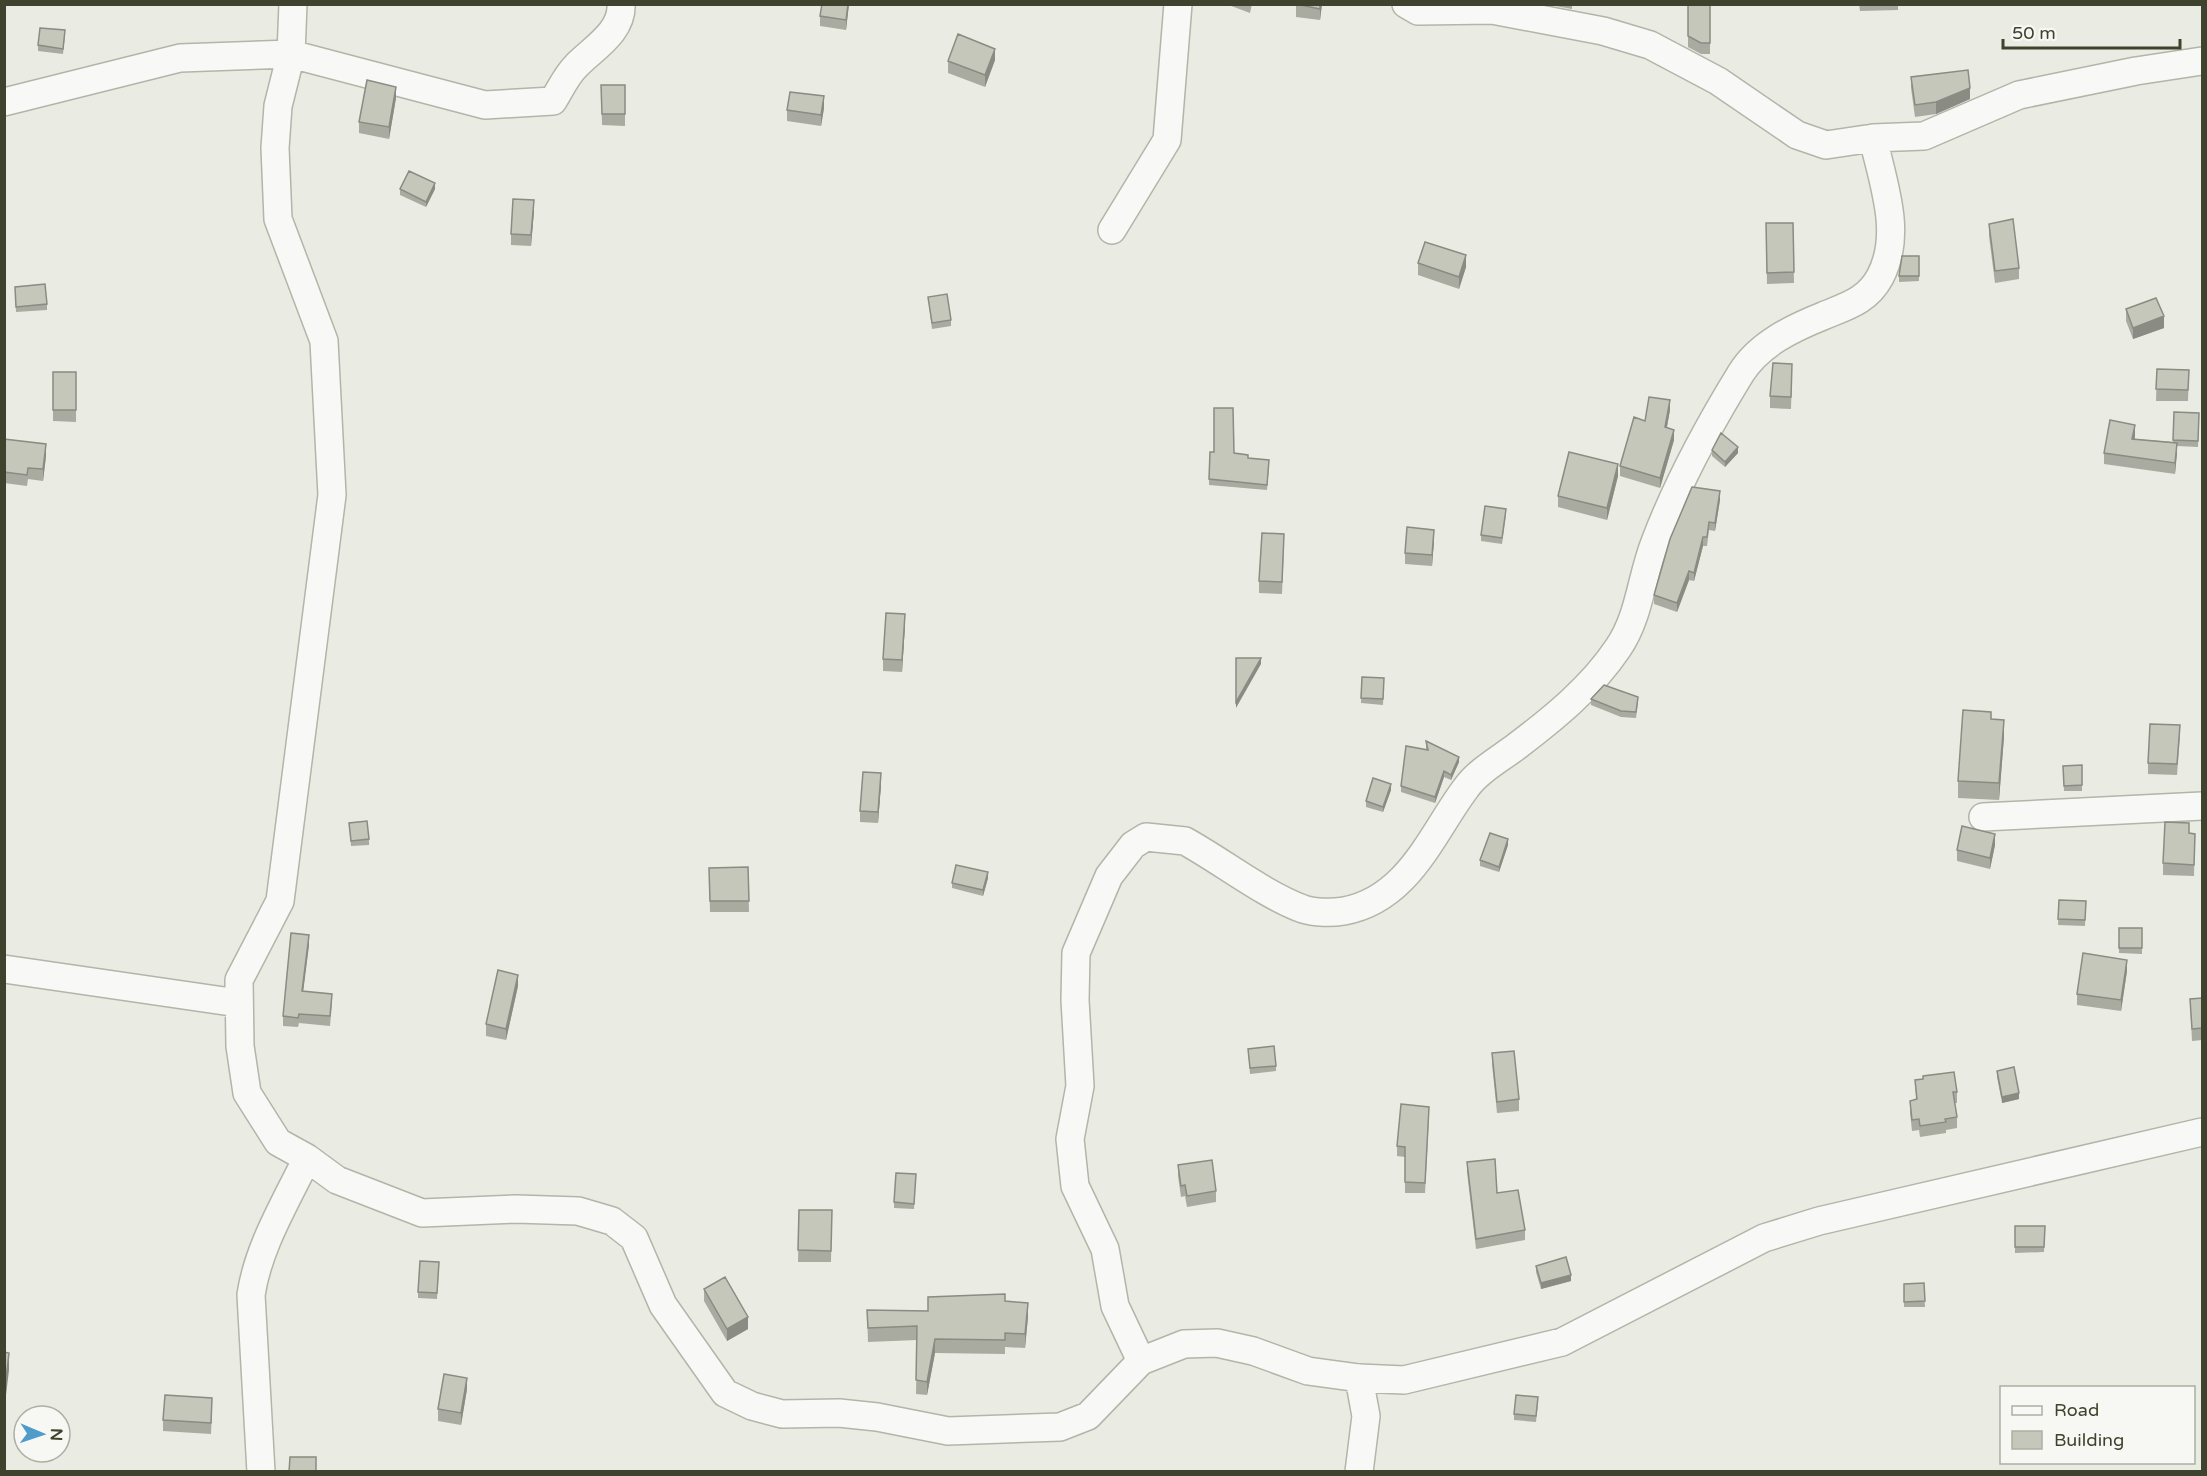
<svg xmlns="http://www.w3.org/2000/svg" width="2207" height="1476" font-family="'Varela Round',sans-serif">
  <rect width="100%" height="100%" fill="#eaebe3"/>
  <g fill="none" stroke-linecap="round" stroke-linejoin="round">
    <defs>
      <path id="minor" d="M293,4L291,54L278,106L275,148L278,219L324,341L332,495L280,901L239,980L240,1046L247,1093L278,1142L307,1158L337,1180L422,1213L516,1209L578,1211L612,1221L634,1238L663,1305L725,1393L752,1406L782,1414L839,1413L877,1417L948,1431L1060,1427L1088,1416L1141,1361L1184,1344L1217,1343L1253,1351L1308,1371L1359,1378L1404,1380L1562,1342L1764,1238L1819,1221L2202,1132
        M1406,4L1418,11L1492,10L1603,31L1650,45L1718,81L1797,135L1826,145L1873,138L1924,136L2019,95L2136,71L2202,61
        M4,102L180,58L291,54L485,105L553,101C560,90 566,76 576,66C592,49 623,32 621,4
        M1112,230L1167,140L1178,4
        M1983,817L2202,806
        M4,969L238,1003
        M1141,1361L1115,1306L1105,1249L1075,1186L1070,1139L1080,1086L1075,1000L1076,953L1109,876L1133,845L1146,837L1185,841C1223,862 1263,894 1303,909C1315,913 1332,913 1344,911C1409,899 1432,833 1466,788C1478,771 1500,759 1517,746C1554,718 1592,687 1618,648C1640,616 1641,577 1655,542C1677,484 1709,425 1741,373C1759,344 1793,328 1823,316C1847,306 1867,301 1880,277C1903,234 1883,183 1873,138
        M1359,1378L1366,1416L1359,1472
        M261,1472L251,1295C258,1247 286,1202 307,1158"/>
    </defs>
    <!-- minor casing -->
    <use href="#minor" stroke="#b3b5a8" stroke-width="30"/>
    <!-- minor -->
    <use href="#minor" stroke="#f8f9f6" stroke-width="27"/>
  </g>
  <!-- wall -->
  <path fill="#a9aba1" d="M849,4L846,30L820,26V16Z
    M1226,4H1252L1250,13Z
    M1296,4H1322L1320,20L1296,17Z
    M1550,4H1572V9L1550,5Z
    M1859,4H1898V10L1860,11Z
    M1688,5H1710V54H1701L1688,47Z
    M65,36L63,54L38,51V45Z
    M995,60L985,87L948,73V61Z
    M1911,77L1970,99L1936,114L1915,117L1911,88Z
    M601,85H625V126L602,125Z
    M396,98L389,139L359,133V122Z
    M824,108L821,126L787,121V110Z
    M400,189H435L426,207L400,195Z
    M534,211L531,246L511,245V234Z
    M1766,223H1793L1794,283L1767,284Z
    M1989,224L2019,268V279L1995,283L1989,236Z
    M1919,256V281L1899,282V276Z
    M1418,263L1466,267L1459,289L1418,275Z
    M15,287L47,304V310L16,312Z
    M928,297L951,320V326L932,329Z
    M2126,309L2164,328L2133,339L2126,321Z
    M2157,369L2189,370L2188,401H2156Z
    M53,372H76V422L53,421Z
    M1792,375L1791,409L1770,408V396Z
    M1670,410L1667,427L1674,440L1660,488L1620,476V466L1645,421Z
    M2174,412L2199,413L2198,447L2177,446L2175,474L2104,464V453L2135,436V439L2173,442Z
    M4,439L46,456L43,481L28,479L27,486L4,483Z
    M1712,450L1738,453L1725,467L1712,456Z
    M1234,453L1269,466L1267,490L1209,485V479Z
    M1618,476L1607,520L1558,507V496Z
    M1720,500L1715,531L1709,530L1707,546H1703L1694,581L1689,580L1677,612L1654,604V595Z
    M1506,515L1502,544L1481,541V535Z
    M1434,541L1432,566L1405,564V553Z
    M1284,545L1282,594L1259,593V581Z
    M905,625L902,672L883,671V659Z
    M1362,677L1384,678L1383,705L1361,703Z
    M1591,699L1638,702L1636,718L1621,717L1591,705Z
    M1991,719L2004,737L1999,800L1958,798V781Z
    M2180,736L2177,775L2148,774V763Z
    M1426,741L1459,762L1451,780L1444,777L1435,803L1401,792V786L1426,749Z
    M2082,765V791H2064L2063,766Z
    M881,785L878,823L860,822V811Z
    M1391,790L1383,812L1366,807V801Z
    M349,823L369,839V845L351,846Z
    M2189,833L2195,834L2194,876L2163,875V863Z
    M1508,845L1499,872L1480,866V860Z
    M1995,845L1990,869L1957,861V850Z
    M748,867L749,912H710L709,868Z
    M988,878L983,896L952,888V883Z
    M2059,900L2086,901L2085,926L2058,925Z
    M2119,928H2142V954L2119,953Z
    M309,945L303,991L332,1003L330,1026L299,1023L298,1027L283,1026V1016Z
    M2127,971L2121,1011L2077,1005V994Z
    M518,986L506,1040L486,1036V1024Z
    M2202,998V1040L2192,1041L2190,999Z
    M1248,1049L1276,1066V1071L1250,1074Z
    M1492,1053L1519,1099V1111L1497,1113L1492,1064Z
    M1997,1071L2019,1099L2002,1103L1997,1077Z
    M1915,1080L1957,1092V1103H1955L1957,1117V1128L1946,1130V1133L1920,1137L1919,1130L1912,1131L1910,1112V1101L1916,1100Z
    M1429,1117L1425,1193H1405V1157L1397,1156V1146Z
    M1467,1162L1497,1193L1525,1230V1240L1476,1249L1467,1172Z
    M1178,1165L1216,1191V1202L1187,1207L1185,1196L1181,1197L1178,1176Z
    M916,1174L914,1209L894,1208V1202Z
    M799,1210H832L831,1262H798Z
    M2015,1226H2045L2044,1252L2015,1253Z
    M1536,1266L1571,1281L1541,1289L1536,1272Z
    M439,1268L437,1299L418,1298V1292Z
    M1924,1283L1925,1307H1904V1284Z
    M704,1289L748,1329L727,1341L704,1301Z
    M1005,1301L1028,1317L1025,1348L1005,1347V1354L935,1353L927,1395L916,1394L917,1340L868,1342L867,1310L928,1311Z
    M467,1389L461,1425L438,1421V1409Z
    M1538,1403L1536,1422L1514,1420V1414Z
    M212,1409L211,1434L163,1431V1420Z"/>
  <!-- shaded-wall -->
  <path fill="#8a8b83" d="M848,4H849L846,30V20Z
    M1320,4H1322L1320,20Z
    M995,49V60L985,87V75Z
    M396,87V98L389,139V127Z
    M1970,88V99L1936,114V102Z
    M824,96V108L821,126V115Z
    M435,183V189L426,207V202Z
    M534,200V211L531,246V235Z
    M1466,255V267L1459,289V277Z
    M2164,316V328L2133,339V328Z
    M1670,400V410L1665,437V427Z
    M2135,425V436L2132,450V439Z
    M1674,430V440L1660,488V478Z
    M2177,443V454L2175,474V463Z
    M46,444V456L43,481V469Z
    M1738,447V453L1725,467V462Z
    M1618,464V476L1607,520V508Z
    M1720,491V500L1715,531V523Z
    M1434,530V541L1432,566V555Z
    M1703,537V546L1694,581V573Z
    M1689,571V580L1677,612V603Z
    M905,614V625L902,672V660Z
    M1261,658V664L1236,708V702Z
    M2004,720V737L1999,800V783Z
    M1459,757V762L1451,780V775Z
    M1444,771V777L1435,803V797Z
    M881,773V785L878,823V812Z
    M1391,784V790L1383,812V807Z
    M1995,834V845L1990,869V858Z
    M1508,839V845L1499,872V867Z
    M988,872V878L983,896V890Z
    M309,935V945L302,1001V991Z
    M2127,960V971L2121,1011V1000Z
    M518,975V986L506,1040V1029Z
    M2019,1093V1099L2002,1103V1097Z
    M1571,1275V1281L1541,1289V1283Z
    M1028,1303V1317L1025,1348V1334Z
    M748,1317V1329L727,1341V1329Z
    M935,1339V1353L927,1395V1382Z
    M9,1353V1370L4,1412V1395Z
    M467,1378V1389L461,1425V1413Z"/>
  <!-- building -->
  <path fill="#c5c7bb" stroke="#8a8b83" stroke-width="1.5" d="M822,4H848L846,20L820,16Z
    M1296,4H1320V9Z
    M1688,5H1710V43H1701L1688,36Z
    M40,28L65,30L63,49L38,45Z
    M958,34L995,49L985,75L948,61Z
    M1968,70L1970,88L1936,102L1915,105L1911,77Z
    M367,80L396,87L389,127L359,122Z
    M601,85H625V114H602Z
    M790,92L824,96L821,115L787,110Z
    M409,171L435,183L426,202L400,189Z
    M513,199L534,200L531,235L511,234Z
    M2013,219L2019,268L1995,271L1989,224Z
    M1766,223H1793L1794,272L1767,273Z
    M1425,242L1466,255L1459,277L1418,263Z
    M1902,256H1919V276H1899Z
    M45,284L47,304L16,307L15,287Z
    M947,294L951,320L932,323L928,297Z
    M2156,298L2164,316L2133,328L2126,309Z
    M1773,363L1792,364L1791,397L1770,396Z
    M2157,369L2189,370L2188,390L2156,389Z
    M53,372H76V410H53Z
    M1649,397L1670,400L1665,427L1674,430L1660,478L1620,466L1634,417L1645,421Z
    M1214,408H1233L1234,453L1248,455V458L1269,460L1267,485L1209,479L1210,452H1214Z
    M2174,412L2199,413L2198,441L2173,440Z
    M2110,420L2135,425L2132,439L2177,443L2175,463L2104,453Z
    M1721,433L1738,447L1725,462L1712,450Z
    M4,439L46,444L43,469L28,468L27,475L4,472Z
    M1569,452L1618,464L1607,508L1558,496Z
    M1692,487L1720,491L1715,523L1709,522L1707,537H1703L1694,573L1689,571L1677,603L1654,595L1670,539Z
    M1485,506L1506,509L1502,538L1481,535Z
    M1407,527L1434,530L1432,555L1405,553Z
    M1262,533L1284,534L1282,582L1259,581Z
    M886,613L905,614L902,660L883,659Z
    M1236,658H1261L1236,702Z
    M1362,677L1384,678L1383,699L1361,698Z
    M1604,685L1638,697L1636,712L1621,711L1591,699Z
    M1963,710L1991,712V719L2004,720L1999,783L1958,781Z
    M2150,724L2180,725L2177,764L2148,763Z
    M1426,741L1459,757L1451,775L1444,771L1435,797L1401,786L1406,746L1428,750Z
    M2082,765V785L2064,786L2063,766Z
    M863,772L881,773L878,812L860,811Z
    M1373,778L1391,784L1383,807L1366,801Z
    M367,821L369,839L351,841L349,823Z
    M2165,822L2189,823V833L2195,834L2194,865L2163,863Z
    M1962,826L1995,834L1990,858L1957,850Z
    M1490,833L1508,839L1499,867L1480,860Z
    M956,865L988,872L983,890L952,883Z
    M748,867L749,901H710L709,868Z
    M2059,900L2086,901L2085,920L2058,919Z
    M2119,928H2142V948H2119Z
    M291,933L309,935L302,991L332,994L330,1016L299,1014L298,1018L283,1016Z
    M2083,953L2127,960L2121,1000L2077,994Z
    M498,970L518,975L506,1029L486,1024Z
    M2202,998V1028L2192,1029L2190,999Z
    M1274,1046L1276,1066L1250,1068L1248,1049Z
    M1514,1051L1519,1099L1497,1102L1492,1053Z
    M2014,1067L2019,1093L2002,1097L1997,1071Z
    M1954,1072L1957,1092H1953L1957,1117L1945,1119L1946,1122L1920,1126L1919,1119L1912,1120L1910,1101L1917,1099L1915,1080L1923,1079V1076Z
    M1401,1104L1429,1107L1425,1183L1405,1182V1147L1397,1146Z
    M1495,1159L1497,1193L1518,1190L1525,1230L1476,1239L1467,1162Z
    M1212,1160L1216,1191L1187,1196L1185,1185L1181,1186L1178,1165Z
    M896,1173L916,1174L914,1204L894,1202Z
    M799,1210H832L831,1251L798,1250Z
    M2015,1226H2045L2044,1247H2015Z
    M1566,1257L1571,1275L1541,1283L1536,1266Z
    M420,1261L439,1262L437,1293L418,1292Z
    M725,1277L748,1317L727,1329L704,1289Z
    M1924,1283L1925,1301L1904,1302V1284Z
    M1005,1294V1301L1028,1303L1025,1334L1005,1333V1340L935,1339L927,1382L916,1380L917,1326L868,1328L867,1310L928,1311V1297Z
    M4,1352L9,1353L4,1395Z
    M444,1374L467,1378L461,1413L438,1409Z
    M165,1395L212,1398L211,1423L163,1420Z
    M1516,1395L1538,1397L1536,1416L1514,1414Z
    M290,1457H316V1472H289Z"/>
  <!-- border -->
  <rect width="2207" height="1476" fill="none" stroke="#3f422c" stroke-width="12"/>
  <!-- legend -->
  <rect x="2000" y="1386" width="195" height="78" fill="#f7f8f3" stroke="#adafa3" stroke-width="1.5"/>
  <rect x="2012" y="1406" width="30" height="9" fill="#f8f9f6" stroke="#adafa3" stroke-width="1.5"/>
  <text x="2054" y="1416" font-size="18" fill="#3f422c">Road</text>
  <rect x="2012" y="1431" width="30" height="18" fill="#c5c7bb" stroke="#adafa3" stroke-width="1.5"/>
  <text x="2054" y="1446" font-size="18" fill="#3f422c">Building</text>
  <!-- north arrow -->
  <g transform="translate(42 1434) rotate(92)"><circle r="28" fill="#f7f8f3" stroke="#adafa3" stroke-width="1.5"/>
  <path d="M0-4.5L10 22L0 15L-10 22Z" fill="#4f9bc9"/>
  <text y="-9" font-size="16" font-weight="bold" text-anchor="middle" fill="#3f422c">N</text>
  </g>
  <!-- scale -->
  <path d="M2003 39v9h177v-9" fill="none" stroke="#3f422c" stroke-width="3"/>
  <text x="2012" y="39" font-size="18" fill="#3f422c" stroke="#f7f8f3" stroke-width="4.5" paint-order="stroke">50 m</text>
</svg>
